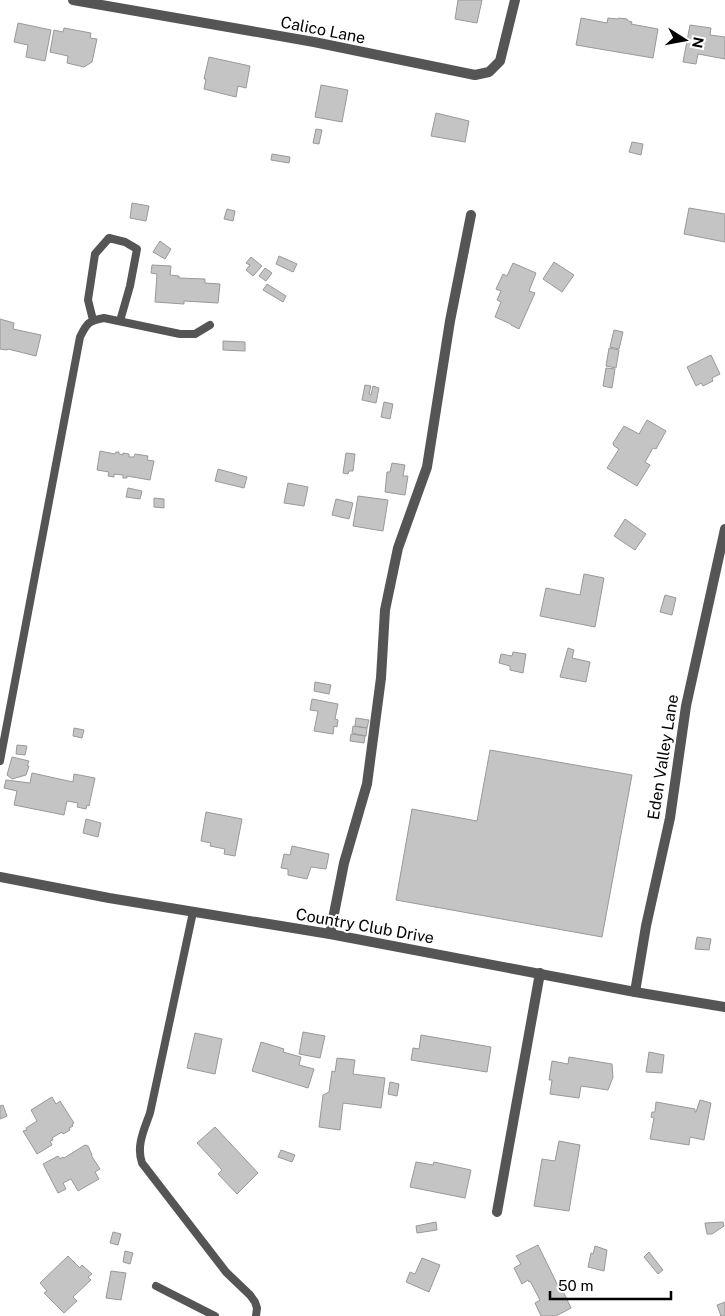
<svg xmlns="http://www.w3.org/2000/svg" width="725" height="1316" font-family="'Public Sans',sans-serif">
  <rect width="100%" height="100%" fill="#fff"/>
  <!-- building -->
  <path fill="#c4c4c4" stroke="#999" d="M458,0H482L477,23L455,19Z
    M581,18L607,23L608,18L617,19L619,18L627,19L628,21L632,22L631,24L658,29L653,58L576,45Z
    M18,23L51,30L45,61L26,57L28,45L14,42Z
    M690,25L711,28L710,35L725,37V59L698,54L696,64L683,62Z
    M64,28L91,33L90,38L97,39L92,62L84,67L67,63L68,56L50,52L54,30L63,32Z
    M209,57L250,66L246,88L238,86L236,97L204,89L206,79H204Z
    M321,85L348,90L342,122L315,117Z
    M436,113L469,121L465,142L431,136Z
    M316,129L322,130L319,144L313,143Z
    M632,142L643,144L641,155L629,152Z
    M272,154L290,157L289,163L271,160Z
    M132,203L149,206L146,221L130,218Z
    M689,208L725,214V242L684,234Z
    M227,209L235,211L233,221L224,219Z
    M160,241L171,249L165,259L153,252Z
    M279,256L297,264L293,272L276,264Z
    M251,257L262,266L253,276L246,270L250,265L246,263Z
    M554,262L574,275L562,292L543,279Z
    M513,263L536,273L529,291L535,293L519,329L511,325V324L495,317L501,302L497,300L501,291L496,289L503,274L507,276Z
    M152,265L171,266L170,275L179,276V278L205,279V283L220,284L218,303L184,301V304L155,302L157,274L151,273Z
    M265,268L272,273L266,281L259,276Z
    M267,284L286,296L283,302L263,290Z
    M0,319L14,323L13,329L41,335L36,356L8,349L7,350L0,349Z
    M614,330L623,332L619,349L610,347Z
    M223,341L245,342V351L223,350Z
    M609,348L619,350L616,368L606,366Z
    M711,355L720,374L712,378L713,381L703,386L701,383L696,386L687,367Z
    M606,368L615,369L612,388L603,386Z
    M365,385L371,386L369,394L371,395L373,386L379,388L376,403L362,400Z
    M384,402L393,404L390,419L381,417Z
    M647,420L666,431L656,449L653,448L645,462L650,465L637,486L607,468L619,449L614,446L613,443L624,426L639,434Z
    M100,451L115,454L116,452H119V454L123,455V453L129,454V457H134L135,454L148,456L147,460L154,461L150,480L127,476V478H123V475L114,474V477L108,476L109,472L97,470Z
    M346,453L355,454L353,471H349L348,474L343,473Z
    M392,463L405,465L403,476H408L405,495L385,492L387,472H390Z
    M218,469L247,477L244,488L215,481Z
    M288,483L308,487L304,506L284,503Z
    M128,488L142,491L140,499L126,497Z
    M358,496L388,500L383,531L353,526Z
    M154,498L164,499V508L154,507Z
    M336,499L353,503L349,519L332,515Z
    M625,519L646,534L635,550L614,536Z
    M584,574L604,578L595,627L540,616L546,588L580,595Z
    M665,595L676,598L672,615L660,612Z
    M568,648L574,650L572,658L590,662L586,682L560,677Z
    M513,652L526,654L523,673L510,670V666L499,663L501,654L512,656Z
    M315,682L331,685L329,694L314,691Z
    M312,699L338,704L335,719L338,720L337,727L334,726L333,734L314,731L318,711L310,710Z
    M356,718L369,720L367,728L355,726Z
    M353,726L367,728L366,736L352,733Z
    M74,728L84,730L82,738L73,736Z
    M351,734L365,736L364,743L350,741Z
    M17,745L27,746L25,755L16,754Z
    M490,750L632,775L602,937L396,900L412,809L477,821Z
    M12,757L29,761L27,766H29L26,775L12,779L7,775Z
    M32,773L73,782L74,774L95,778L89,806L87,805L86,809L77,807L78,803L67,801L64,815L14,805L17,791L4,788L6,780L30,783Z
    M206,812L242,819L235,856L224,854L225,849L210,846L211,843L201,841Z
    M86,819L101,823L98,837L83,833Z
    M292,846L329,854L326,869L311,867L307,879L288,875V869L281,868L284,854L290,855Z
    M697,937L711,939L709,950L695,949Z
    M303,1032L325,1036L320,1058L299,1054Z
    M195,1033L222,1039L215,1074L187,1068Z
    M421,1035L491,1047L487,1072L411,1060L413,1048L419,1049Z
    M261,1042L284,1049L283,1052L301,1057L299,1065L314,1069L308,1088L252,1071Z
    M649,1052L664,1055L662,1073L646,1072Z
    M569,1057L612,1064L613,1077L608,1090L581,1086L579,1098L550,1094L552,1080H549L552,1061L568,1064Z
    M337,1058L355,1060L353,1074L385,1078L381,1108L343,1103L340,1130L319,1127L323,1095L329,1092L332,1071L335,1072Z
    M390,1082L399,1084L397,1096L388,1094Z
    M52,1097L56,1104L60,1101L74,1123L72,1124L73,1126L69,1128L70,1130L63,1134L62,1132L52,1138L53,1140L50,1141L52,1145L37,1154L23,1131L27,1130L26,1128L37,1121L31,1110Z
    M700,1100L711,1103L704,1140L690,1137L689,1145L650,1139L654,1118L651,1117L652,1112H655L656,1102L695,1109V1112H696Z
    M3,1105L7,1116L0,1119V1106Z
    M215,1127L258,1173L237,1194L218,1174L222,1170L197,1143Z
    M559,1141L580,1145L569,1211L534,1206L542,1159L555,1161Z
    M85,1145L88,1146L92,1155H91L100,1169L95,1172L99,1179L78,1191L71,1179L63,1183L66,1189L58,1193L43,1164L58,1156L60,1159L63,1157L64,1158Z
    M281,1150L295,1155L292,1162L278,1157Z
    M416,1162L433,1165L434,1162L471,1170L465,1198L410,1187Z
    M436,1222L437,1230L417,1233L416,1226Z
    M723,1222L724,1226L712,1234H707L705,1223Z
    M113,1232L121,1234L118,1245L110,1243Z
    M538,1245L561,1292L563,1291L571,1308L556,1316H541L535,1303L540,1300L530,1281L529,1282L528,1280L522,1284L514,1268L521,1264L516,1256Z
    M595,1246L607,1250L604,1271L588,1267L591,1253L593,1254Z
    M125,1251L133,1253L130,1264L123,1262Z
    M649,1252L663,1270L658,1274L644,1257Z
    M68,1256L80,1268L82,1265L92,1274L88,1277L91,1280L73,1297L77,1301L64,1313L44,1293L47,1291L40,1283Z
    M422,1258L440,1265L429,1292L406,1282L410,1272L415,1274Z
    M111,1271L126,1273L121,1300L106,1298Z
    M725,1302V1316H720H721L717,1305Z"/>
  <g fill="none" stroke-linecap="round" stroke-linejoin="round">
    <!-- service -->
    <path stroke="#555" stroke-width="8" d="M93,320L88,300L95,254L109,238L125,242L137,249L130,286L120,321
      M0,761L80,337C87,323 88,321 104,318L180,334H195L210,325
      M193,912L150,1113C144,1130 136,1146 142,1163L226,1272L250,1295L255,1302L257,1308L256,1316
      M156,1286L215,1316"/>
    <!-- minor -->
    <path stroke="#555" stroke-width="10" d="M73,0L314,42L475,75L489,72L500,61L515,0
      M330,934L344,863L367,784L381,678L385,610L398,548L427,467L450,321L471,215
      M635,992L646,926L670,818L686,706L725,529
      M497,1212L540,973"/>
    <!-- tertiary -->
    <path stroke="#555" stroke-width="10" d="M0,877L109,898L330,934L635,992L725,1007"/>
  </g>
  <g text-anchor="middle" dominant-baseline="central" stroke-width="4" stroke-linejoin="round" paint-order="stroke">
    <!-- street labels -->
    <g font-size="16" fill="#000" stroke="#fff">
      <text transform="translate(323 30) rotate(11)">Calico Lane</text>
      <text transform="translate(663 757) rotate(-81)">Eden Valley Lane</text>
      <text transform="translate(365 926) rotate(10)">Country Club Drive</text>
    </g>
  </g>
  <!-- north arrow -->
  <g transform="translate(685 40) rotate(101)" stroke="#ffffff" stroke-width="4" paint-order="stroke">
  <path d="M0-4L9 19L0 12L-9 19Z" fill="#000000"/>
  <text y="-8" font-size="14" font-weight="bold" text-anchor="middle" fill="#000000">N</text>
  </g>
  <!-- scale -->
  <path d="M550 1291v8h121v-8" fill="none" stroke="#000000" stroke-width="2.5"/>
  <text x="558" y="1291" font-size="15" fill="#000000" stroke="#ffffff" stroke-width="4" paint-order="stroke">50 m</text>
</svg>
